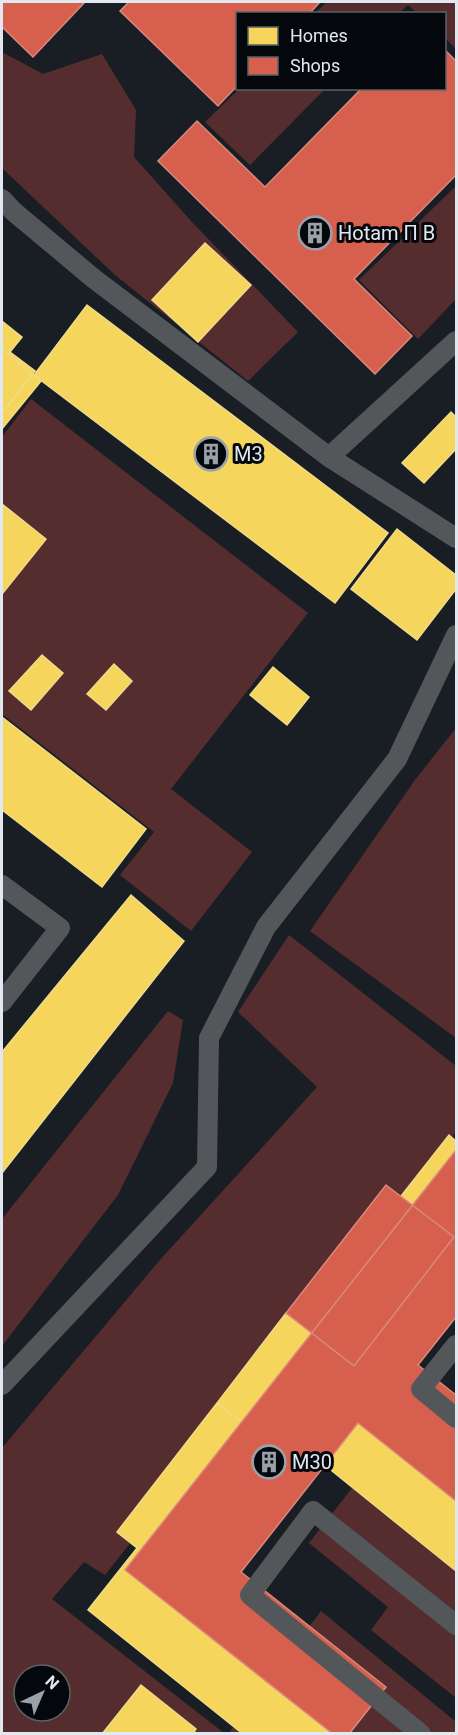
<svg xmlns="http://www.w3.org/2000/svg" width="458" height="1735" font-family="Roboto,sans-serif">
  <rect width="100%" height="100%" fill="#191e24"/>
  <!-- green -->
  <path fill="#552d2f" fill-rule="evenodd" d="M327,2H456V49L445,38L444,14L417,13L408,5L399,13H315Z
    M2,52L43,74L102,54L136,110L134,157L191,221L298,332L248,381L115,275L2,168Z
    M239,89V88L325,89L250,165L205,122Z
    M456,186V299L418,339L359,280Z
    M31,399L308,613L171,789L252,852L191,931L120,875L154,832L2,714V437Z
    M456,728V1038L310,931L415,780Z
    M289,935L456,1066V1132L105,1575L84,1562L52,1599L224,1733L2,1734V1448L159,1261L317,1087L238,1012ZM24,1675H60V1711H24Z
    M168,1011L183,1020L173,1083L118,1195L2,1346V1219Z
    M356,1483L456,1563V1698L371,1630L388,1607L309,1543Z
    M321,1611L456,1722V1733L228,1734Z"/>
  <!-- homes -->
  <path fill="#f6d55c" stroke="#f0db88" stroke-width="1.5" d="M205,243L251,285L198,342L152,300Z
    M87,305L388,533L335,603L34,375Z
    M2,321L22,337L10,352L35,371L2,413Z
    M2,349L41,381L2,429Z
    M451,412L456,417V449L424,483L402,463Z
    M2,504L46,539L2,594Z
    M397,529L456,575V589L417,640L351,589Z
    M42,655L63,673L31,710L9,691Z
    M114,664L132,681L106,710L87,694Z
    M273,667L309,697L287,725L250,695Z
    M2,717L146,829L102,887L2,810Z
    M131,895L184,941L2,1173V1052Z
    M449,1135L456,1141V1239L401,1196Z
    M286,1313L354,1366L285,1455L217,1403Z
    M356,1398L456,1478V1571L311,1454Z
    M217,1403L285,1455L184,1585L117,1532Z
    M137,1548L343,1712L326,1734H243L88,1610Z
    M141,1685L196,1729L193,1734H102Z"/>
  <!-- shops -->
  <path fill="#d6604d" stroke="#d9897e" stroke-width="1.5" d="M2,2H85L33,57L2,27Z
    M129,2H320L309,14H237V86L218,106L120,11Z
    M444,49L456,61V175L354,279L412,336L375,374L158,161L197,121L265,187L362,88H444Z
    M456,1150V1317L418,1365L456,1395V1501L358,1423L241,1572L386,1687L349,1734H333L125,1570Z
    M386,1185L454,1237L354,1366L286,1313Z"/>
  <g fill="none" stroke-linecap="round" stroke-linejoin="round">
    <!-- service -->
    <path stroke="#54575a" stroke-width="20" d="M2,199L13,211L93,278L329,457L456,538
      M329,457L456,341
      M2,885L60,928L2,1002
      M456,1345L421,1389L456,1418
      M2,1385L207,1167L209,1038L266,927L397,759L456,635
      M421,1734L250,1595L313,1511L456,1625"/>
  </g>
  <!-- icons -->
  <defs>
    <symbol id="building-ring" viewBox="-11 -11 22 22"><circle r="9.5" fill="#04080c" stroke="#9ba1a9" stroke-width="1.5"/><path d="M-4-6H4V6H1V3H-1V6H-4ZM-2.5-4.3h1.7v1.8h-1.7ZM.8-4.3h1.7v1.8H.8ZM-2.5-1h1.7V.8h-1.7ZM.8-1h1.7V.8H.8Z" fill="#9ba1a9"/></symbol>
  </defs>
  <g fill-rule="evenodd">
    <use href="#building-ring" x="296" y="214" width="38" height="38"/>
    <use href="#building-ring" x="192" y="435" width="38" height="38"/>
    <use href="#building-ring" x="250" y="1443" width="38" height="38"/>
  </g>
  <g text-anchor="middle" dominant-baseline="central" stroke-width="6" stroke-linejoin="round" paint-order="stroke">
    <!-- poi labels -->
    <g font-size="20" fill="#e1e8f0" stroke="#04080c" text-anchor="start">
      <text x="338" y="233">Hotam П В</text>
      <text x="234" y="454">М3</text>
      <text x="292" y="1462">М30</text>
    </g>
  </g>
  <!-- border -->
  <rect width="458" height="1735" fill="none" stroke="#e1e8f0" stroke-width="6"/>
  <!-- legend -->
  <rect x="236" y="12" width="210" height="78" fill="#04080c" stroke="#5c6267" stroke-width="1.5"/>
  <rect x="248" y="27" width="30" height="18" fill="#f6d55c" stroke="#5c6267" stroke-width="1.5"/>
  <text x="290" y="42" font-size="18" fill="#e1e8f0">Homes</text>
  <rect x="248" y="57" width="30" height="18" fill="#d6604d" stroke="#5c6267" stroke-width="1.5"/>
  <text x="290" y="72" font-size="18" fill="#e1e8f0">Shops</text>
  <!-- north arrow -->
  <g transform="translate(42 1693) rotate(44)"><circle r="28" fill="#04080c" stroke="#5c6267" stroke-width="1.5"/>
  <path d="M0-4.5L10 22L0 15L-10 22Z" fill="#9ba1a9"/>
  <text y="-9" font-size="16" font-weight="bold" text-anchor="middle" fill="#e1e8f0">N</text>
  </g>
</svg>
